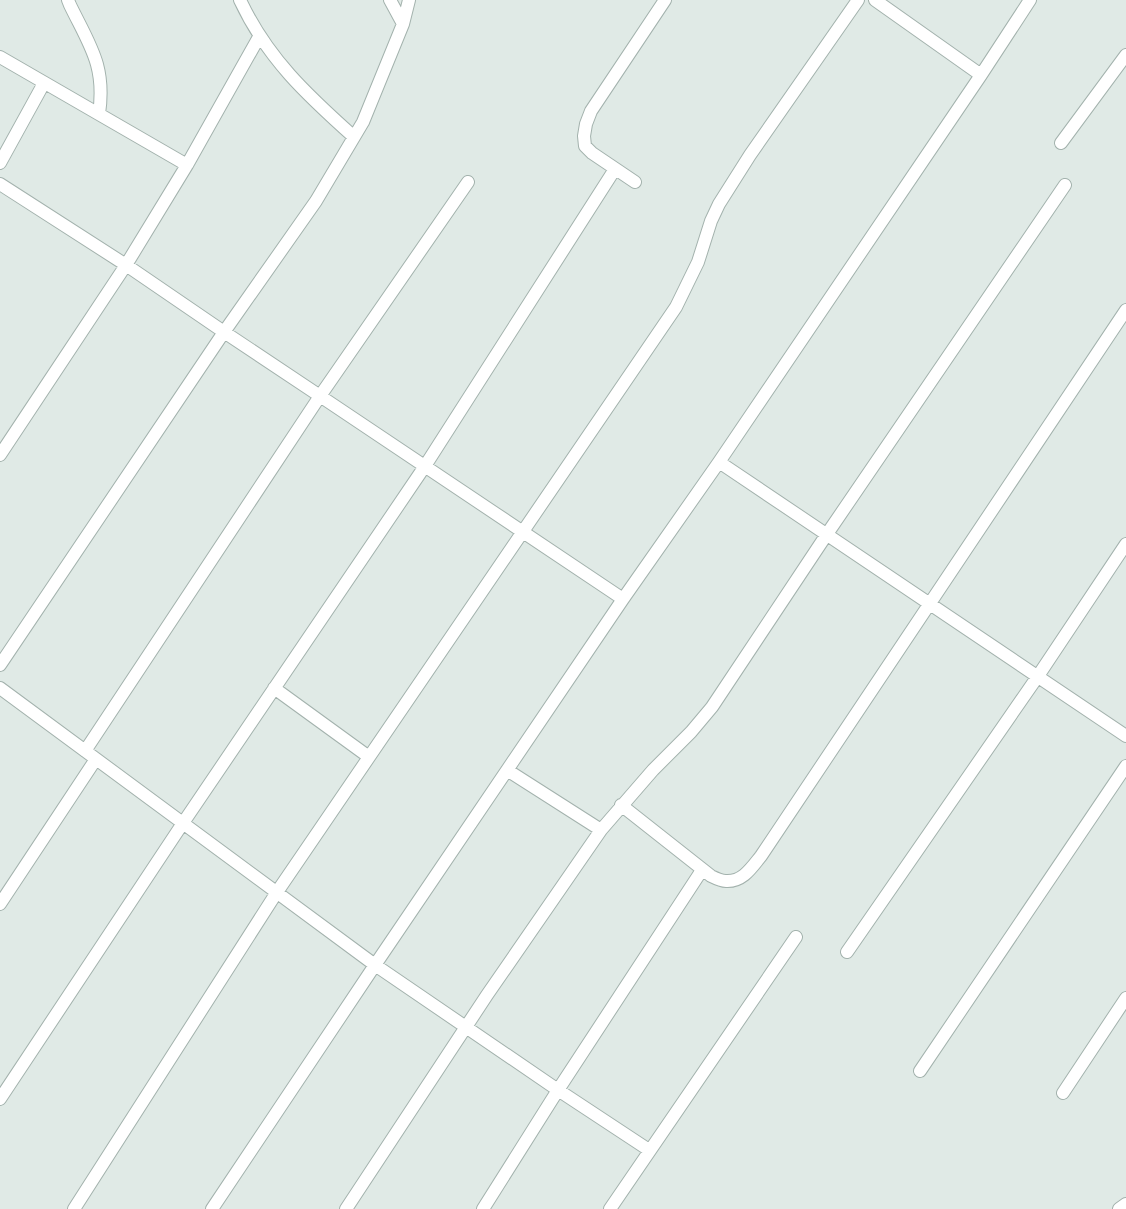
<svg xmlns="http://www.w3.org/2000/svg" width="1126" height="1209" font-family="'PT Sans',sans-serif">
  <rect width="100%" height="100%" fill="#e0eae6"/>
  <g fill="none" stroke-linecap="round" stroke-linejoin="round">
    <defs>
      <path id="street" d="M68,0L70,5C90,46 106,66 99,114
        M240,0C267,58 307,95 354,137
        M390,0L403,24
        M875,0L981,75
        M0,57L187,165
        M1061,143L1126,55
        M0,163L44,83
        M635,182L592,153L585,146L584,136L586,124L591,111L665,0
        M0,184L126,265L187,165L259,37
        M0,455L126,265L224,332L320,396L468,182
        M719,462L1126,736
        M0,665L224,332L316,201L363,122L403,24L409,0
        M0,688L375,965L623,599L719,462L981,75L1030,0
        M274,688L369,757
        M85,751L320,396L623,599
        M507,770L601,830
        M621,805L711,876C715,878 721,881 726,881C743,882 752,867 761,856L1126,310
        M0,904L96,759
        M847,952L1038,676L1126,544
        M920,1071L1126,766
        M1063,1093L1126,998
        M0,1099L183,823L425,466L615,169
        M74,1209L277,892L676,307L698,262L711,221L719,204L750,155L858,0
        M212,1209L375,965L558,1090L649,1150
        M346,1209L487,995L601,830L653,770L691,732L712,707L827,534L1065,185
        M483,1209L558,1090L702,870
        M610,1209L796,937
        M1119,1209L1126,1204"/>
    </defs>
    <!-- street casing -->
    <use href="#street" stroke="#a3b2ad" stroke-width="14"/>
    <!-- street -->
    <use href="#street" stroke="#fff" stroke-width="12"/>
  </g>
</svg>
